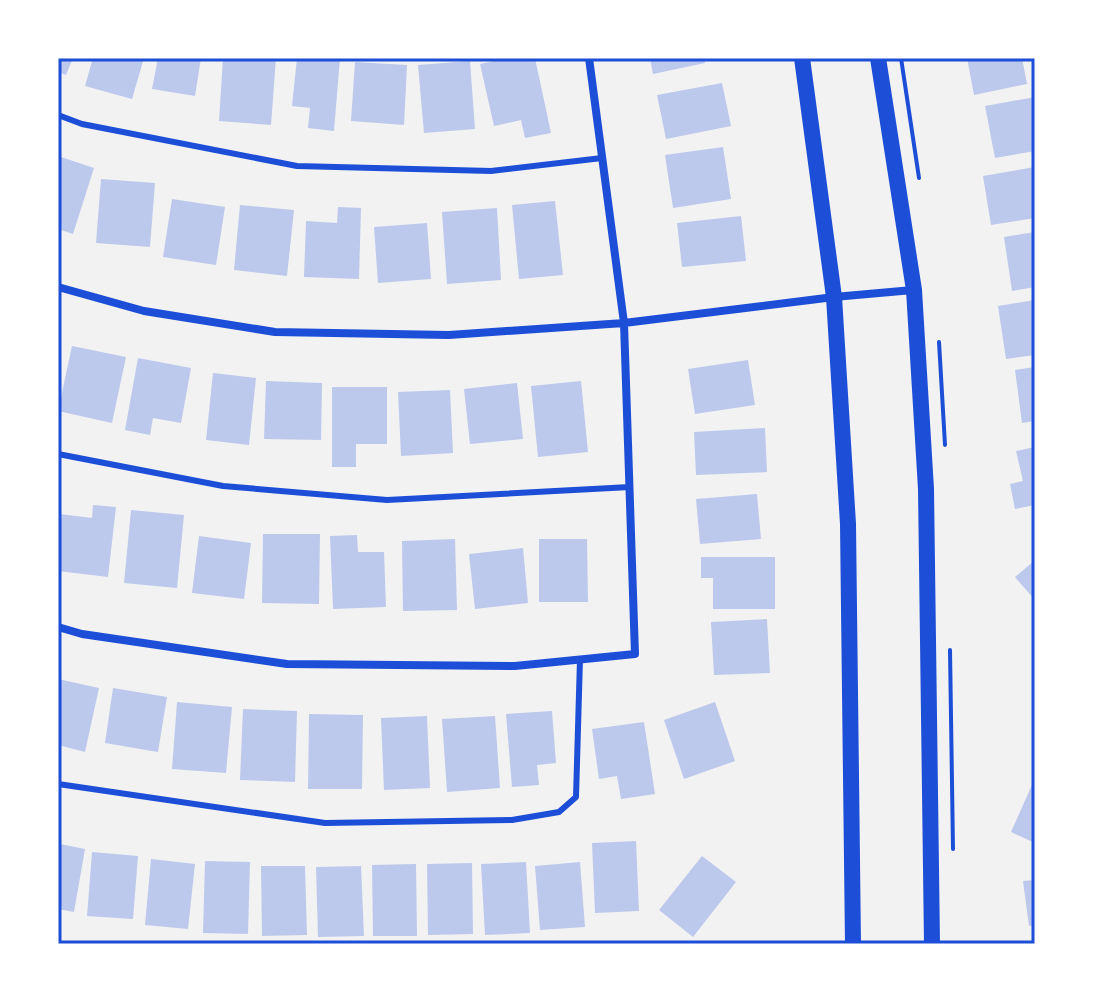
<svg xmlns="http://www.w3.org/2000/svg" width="1093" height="1002" font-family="Roboto,sans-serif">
  <rect width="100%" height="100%" fill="#f2f2f2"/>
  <!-- building -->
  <path fill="#bdc9ec" d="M58,58H73L66,75L58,72Z
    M93,58H144L132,99L85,86Z
    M158,58H201L195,96L152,89Z
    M223,58H276L271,125L219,121Z
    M297,58H340L334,131L308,128L310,108L292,106Z
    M509,58H535L551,133L525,138L521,120L494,126L480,64Z
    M650,58H704L705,63L653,74Z
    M967,58H1022L1027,84L974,95Z
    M470,61L475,129L424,133L418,65Z
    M355,62L407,65L404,125L351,121Z
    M722,83L731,126L666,139L657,95Z
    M1035,97V151L995,158L985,106Z
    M723,147L731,199L673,208L665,155Z
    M58,156L94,168L73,234L58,229Z
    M1035,167V218L991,225L983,176Z
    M101,179L155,183L150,247L96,243Z
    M172,199L225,207L216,265L163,257Z
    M555,201L563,275L519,279L512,205Z
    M240,205L294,210L287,276L234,270Z
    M338,207L361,208L359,279L304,277L306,221L337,223Z
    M497,208L501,280L447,284L442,212Z
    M741,216L746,261L682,267L677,223Z
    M427,223L431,279L378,283L374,227Z
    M1035,232V287L1012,291L1004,237Z
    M1035,300V355L1006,359L998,306Z
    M72,346L126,357L112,423L58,411Z
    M138,358L191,368L181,423L153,418L150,435L125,430Z
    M748,360L755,405L695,414L688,369Z
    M1035,367V421L1022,423L1015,370Z
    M213,373L256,378L249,445L206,440Z
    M266,381L322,383L321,440L264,439Z
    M581,381L588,452L538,457L531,386Z
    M517,383L523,439L470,444L464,389Z
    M332,387H387V444H356V467H332Z
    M450,390L453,453L401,456L398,392Z
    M765,428L767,472L696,475L694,432Z
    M1035,447V505L1015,509L1010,484L1023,481L1016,451Z
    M757,494L761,539L700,544L696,499Z
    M93,505L116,507L108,577L58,571L60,514L92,518Z
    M131,510L184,515L177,588L124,583Z
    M263,534H320L319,604L262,603Z
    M357,535L358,552H384L386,607L333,609L330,536Z
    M199,536L251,543L244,599L192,593Z
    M455,539L457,610L403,611L402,541Z
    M539,539H587L588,602H539Z
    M523,548L528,603L475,609L469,554Z
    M701,557H775V609H713V578H701Z
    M1035,560V600L1015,577Z
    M767,619L770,673L714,675L711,622Z
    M58,679L99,688L85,752L58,745Z
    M113,688L167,697L158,752L105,743Z
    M177,702L232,707L226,773L172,769Z
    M715,702L735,761L684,779L664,720Z
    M243,709L297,711L295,782L240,780Z
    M552,711L556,763L537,765L539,785L512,787L506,714Z
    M309,714L363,715L362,789H308Z
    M427,716L430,788L384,790L381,718Z
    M495,716L500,788L447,792L442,719Z
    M644,722L655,794L621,799L617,776L599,779L592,729Z
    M1035,778V843L1011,832Z
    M636,841L639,911L595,913L592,843Z
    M60,844L85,849L74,912L58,909Z
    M92,852L138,856L133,919L87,916Z
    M702,856L736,882L693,937L659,910Z
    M151,859L195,864L188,929L145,925Z
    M205,861L250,862L248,934L203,933Z
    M526,862L530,933L485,935L481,864Z
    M580,862L585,927L540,930L535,866Z
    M472,863L473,934L428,935L427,864Z
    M416,864L417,936H373L372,865Z
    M261,866H305L307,935L262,936Z
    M361,866L364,936L318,937L316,867Z
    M1035,880V925L1029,926L1023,881Z"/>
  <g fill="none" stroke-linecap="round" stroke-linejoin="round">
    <!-- path -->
    <path stroke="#1d4ed8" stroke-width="4" d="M901,58L919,178
      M939,342L945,445
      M950,650L953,849"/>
    <!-- service -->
    <path stroke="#1d4ed8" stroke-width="6" d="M58,115L82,124L297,166L491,171L602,158
      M58,454L223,486L387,500L630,487
      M58,784L325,823L512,820L559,812L576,797L580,659"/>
    <!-- minor -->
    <path stroke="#1d4ed8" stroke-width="8" d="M58,287L144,311L275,332L449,335L624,323L834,297L913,290
      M58,627L82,634L287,664L515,666L635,654L624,323L589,58"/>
    <!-- secondary -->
    <path stroke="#1d4ed8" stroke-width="16" d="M802,58L834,297L848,524L853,944
      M878,58L914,290L926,489L932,944"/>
  </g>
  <!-- border -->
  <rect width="1093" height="1002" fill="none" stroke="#ffffff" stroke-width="120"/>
  <rect x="60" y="60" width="973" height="882" fill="none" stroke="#1d4ed8" stroke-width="3"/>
</svg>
